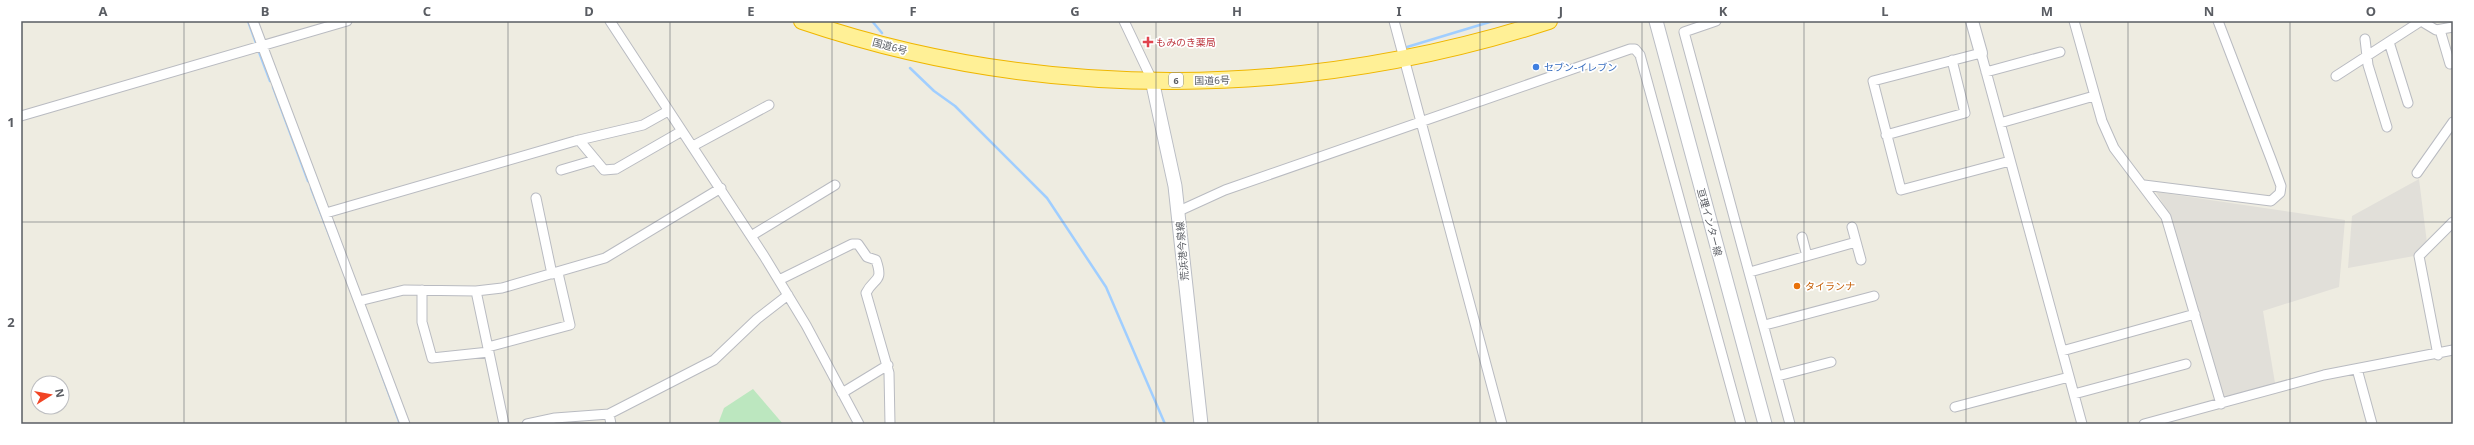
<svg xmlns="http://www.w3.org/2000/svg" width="2474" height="445" font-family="'Noto Sans','Noto Sans JP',sans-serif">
  <rect width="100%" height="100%" fill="#eeece1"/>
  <!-- industrial -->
  <path fill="#e1dfd9" d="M2419,179L2427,243L2414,256L2348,268L2352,216Z
    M2156,192L2345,220L2339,287L2263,311L2275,383L2224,398L2171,217Z"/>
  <!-- green -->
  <path fill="#bce7bf" d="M753,389L783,424H718L724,408Z"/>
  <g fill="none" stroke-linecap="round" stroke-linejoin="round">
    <!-- stream -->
    <path stroke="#a0ceff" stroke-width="2.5" d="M248,21L256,43
      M872,21L882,33
      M1407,47L1493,21
      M259,52L270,81
      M910,68L934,91L955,106L1047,198L1106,287L1165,424
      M273,87L308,181
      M311,188L339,260
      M378,364L400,424"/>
    <defs>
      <path id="minor" d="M253,21L405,424
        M610,21L764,256L806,325L859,424
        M1124,21L1152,80
        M1394,21L1502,424
        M1716,21L1684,32L1790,424
        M2074,21L2102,121L2114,148L2166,217L2221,404
        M2421,21L2436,30L2453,27
        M2440,30L2450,64
        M2365,39L2368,65L2387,127
        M2389,42L2408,103
        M1986,72L2060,52
        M2336,76L2421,21
        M21,116L347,21
        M2000,123L2094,96
        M1886,135L1965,113L1952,60
        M579,140L604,170L616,169L682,131
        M693,146L769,105
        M2010,161L1901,190L1873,81L1981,53L2082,424
        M561,170L595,160
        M2417,173L2453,122
        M2144,185L2271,201L2280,193L2281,186L2271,159L2218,21
        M536,198L552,274
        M1179,211L1225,190L1630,49H1635L1640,55L1741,424
        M326,213L575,141L643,125L668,111
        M1852,227L1861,260
        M751,236L835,185
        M1802,237L1807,256
        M1750,272L1856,242
        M779,280L852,244H858L867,257L876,260C884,283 874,277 866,293L889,373L890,424
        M422,290V322L432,358L489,352
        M476,291L504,424
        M359,301L404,290L476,291L502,288L605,258L721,188
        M1765,325L1874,296
        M488,347L570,325L558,273
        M2062,351L2195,314
        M2438,355L2419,256L2453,222
        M2357,369L2372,424
        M1778,376L1831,362
        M842,393L888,365
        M2074,394L2186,364
        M1955,407L2069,377
        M527,424L555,418L609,414
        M611,424L609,414L714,360L757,319L788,295
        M2144,424L2324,375L2453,350"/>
      <path id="tertiary" d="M1972,21L1981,53"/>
      <path id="secondary" d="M1656,21L1765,424
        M1152,80L1175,186L1201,424"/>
      <path id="trunk" d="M802,21C1044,103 1307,99 1549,21"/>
    </defs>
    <!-- minor casing -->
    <use href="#minor" stroke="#b9bbc1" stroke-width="11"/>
    <!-- tertiary casing -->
    <use href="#tertiary" stroke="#b9bbc1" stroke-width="14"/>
    <!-- secondary casing -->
    <use href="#secondary" stroke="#babdc4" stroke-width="15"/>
    <!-- trunk casing -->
    <use href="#trunk" stroke="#efb600" stroke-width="18"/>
    <!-- minor -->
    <use href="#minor" stroke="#fff" stroke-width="9"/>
    <!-- tertiary -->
    <use href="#tertiary" stroke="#fff" stroke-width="12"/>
    <!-- secondary -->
    <use href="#secondary" stroke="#fff" stroke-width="13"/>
    <!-- trunk -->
    <use href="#trunk" stroke="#fff096" stroke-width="16"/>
  </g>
  <!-- grid -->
  <path fill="none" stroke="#5a5d63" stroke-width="1" stroke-opacity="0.55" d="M184,21V424M346,21V424M508,21V424M670,21V424M832,21V424M994,21V424M1156,21V424M1318,21V424M1480,21V424M1642,21V424M1804,21V424M1966,21V424M2128,21V424M2290,21V424M21,222H2453"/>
  <!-- markers -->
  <path fill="#e0444e" stroke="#fff" stroke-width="1.5" d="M1146 36h4v4h4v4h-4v4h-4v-4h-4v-4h4z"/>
  <circle fill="#3f7fe0" stroke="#fff" stroke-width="1.5" cx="1536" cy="67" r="4"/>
  <circle fill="#e8710a" stroke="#fff" stroke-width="1.5" cx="1797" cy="286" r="4"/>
  <g text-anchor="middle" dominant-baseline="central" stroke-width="3.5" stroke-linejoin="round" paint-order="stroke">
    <!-- shield labels -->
    <rect fill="#fff" stroke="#8c8e92" stroke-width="1" x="1169" y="73" width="14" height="14" rx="3"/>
    <g font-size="9" font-weight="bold" fill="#5a5d63">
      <text x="1176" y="80">6</text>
    </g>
    <!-- health labels -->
    <g font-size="10" fill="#be3a42" stroke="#fff" text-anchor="start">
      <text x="1156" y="42">もみのき薬局</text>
    </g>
    <!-- street labels -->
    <g font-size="10" fill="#5a5d63" stroke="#fff">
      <text transform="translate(890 46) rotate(15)">国道6号</text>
      <text transform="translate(1212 80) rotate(-1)">国道6号</text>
      <text transform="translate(1710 222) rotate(75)">亘理インター線</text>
      <text transform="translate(1182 251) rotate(-95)">荒浜港今泉線</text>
    </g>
    <!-- shop labels -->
    <g font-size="10" fill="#366cbe" stroke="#fff" text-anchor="start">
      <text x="1544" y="67">セブン-イレブン</text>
    </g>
    <!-- food labels -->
    <g font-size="10" fill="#c56008" stroke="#fff" text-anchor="start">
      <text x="1805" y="286">タイランナ</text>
    </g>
  </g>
  <!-- border -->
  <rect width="2474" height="445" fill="none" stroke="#ffffff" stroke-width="44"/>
  <!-- north arrow -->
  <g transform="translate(50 395) rotate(79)"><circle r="19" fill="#ffffff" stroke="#bdbec1"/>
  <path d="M0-3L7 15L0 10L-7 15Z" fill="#f14424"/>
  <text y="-6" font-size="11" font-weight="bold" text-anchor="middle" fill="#5a5d63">N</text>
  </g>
  <rect x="22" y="22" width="2430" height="401" fill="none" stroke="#5a5d63" stroke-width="1.5"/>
  <g font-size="13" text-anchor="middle" font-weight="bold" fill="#5a5d63">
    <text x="103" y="16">A</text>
    <text x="265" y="16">B</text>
    <text x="427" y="16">C</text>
    <text x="589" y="16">D</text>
    <text x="751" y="16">E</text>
    <text x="913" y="16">F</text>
    <text x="1075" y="16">G</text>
    <text x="1237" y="16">H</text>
    <text x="1399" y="16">I</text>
    <text x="1561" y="16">J</text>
    <text x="1723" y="16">K</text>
    <text x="1885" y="16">L</text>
    <text x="2047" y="16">M</text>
    <text x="2209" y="16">N</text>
    <text x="2371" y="16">O</text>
    <text x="11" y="127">1</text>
    <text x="11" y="327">2</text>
  </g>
</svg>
